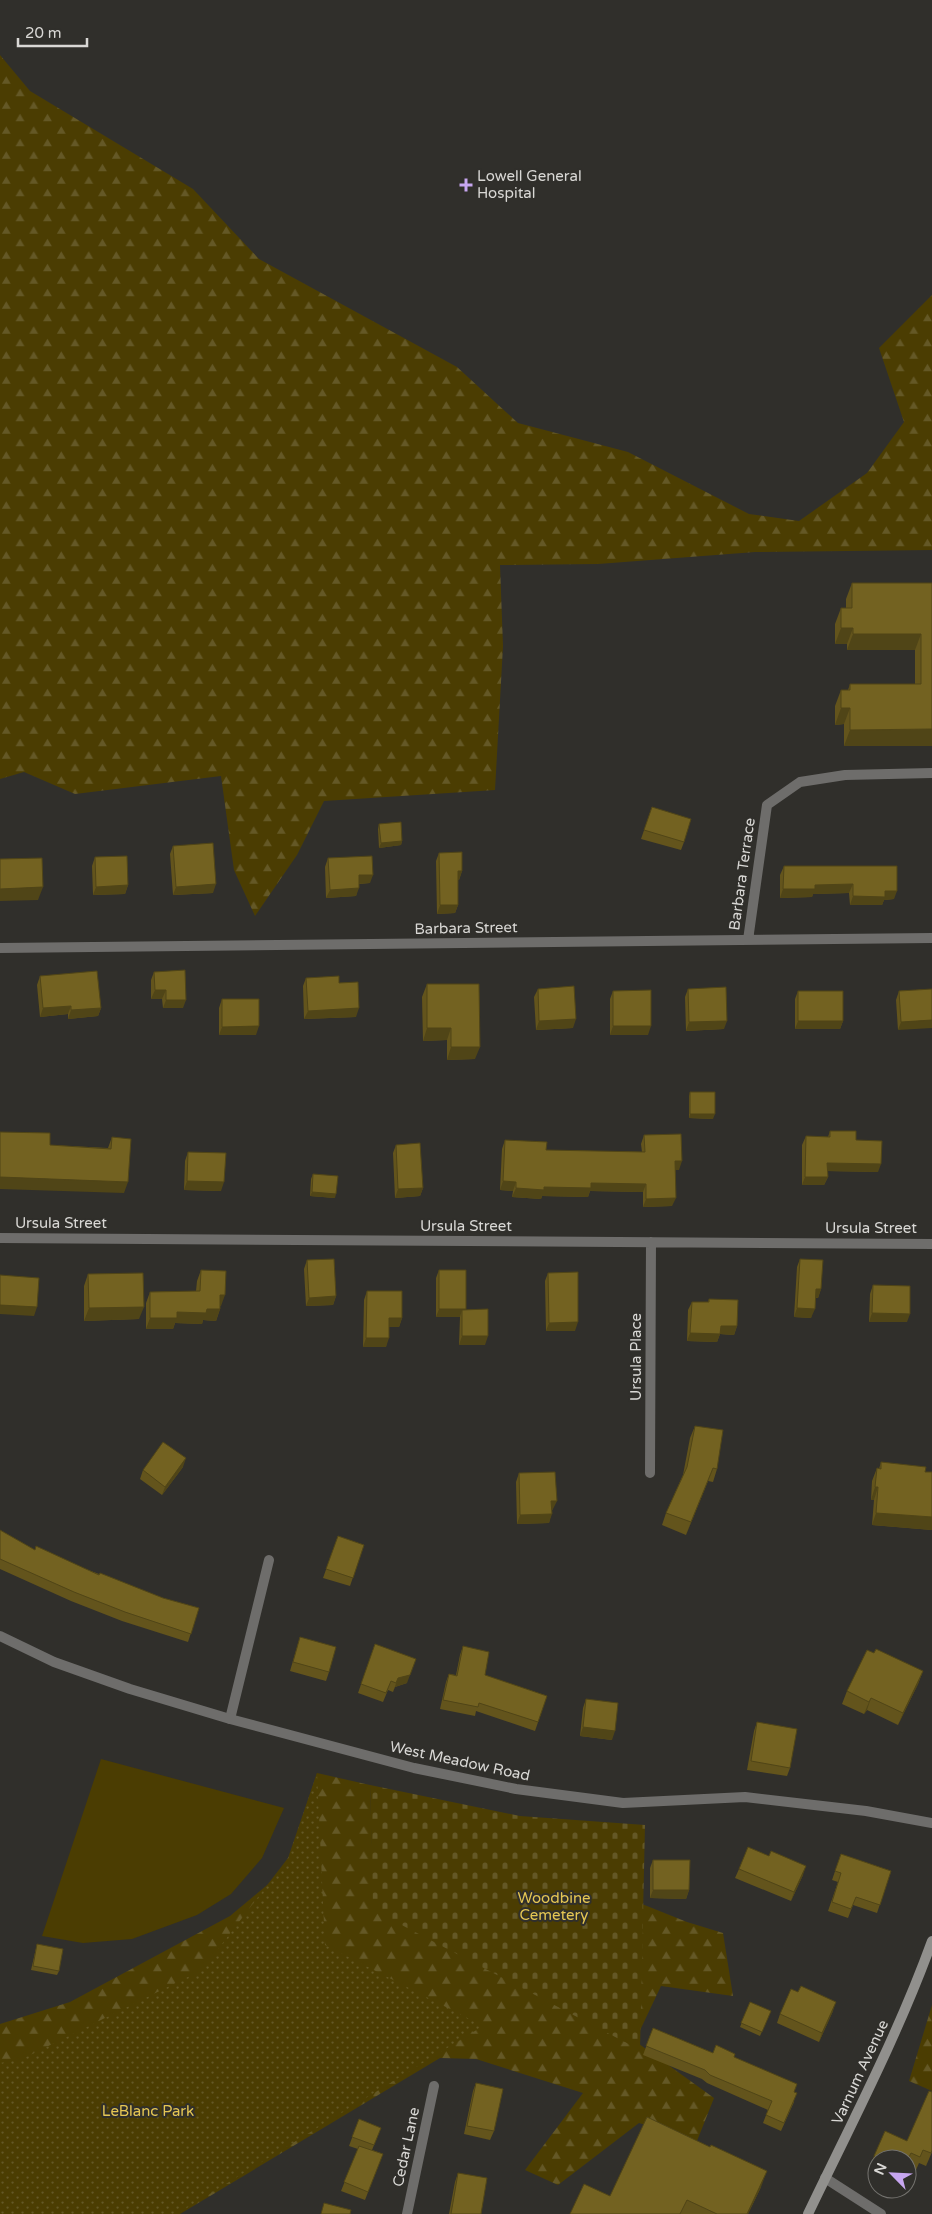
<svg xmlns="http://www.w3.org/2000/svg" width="932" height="2214" font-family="'Varela Round',sans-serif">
  <defs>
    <pattern id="forest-firs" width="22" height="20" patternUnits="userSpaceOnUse" patternTransform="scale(1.25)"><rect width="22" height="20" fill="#4b3d02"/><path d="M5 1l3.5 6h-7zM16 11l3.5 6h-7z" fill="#645826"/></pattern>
    <pattern id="cemetery-stones" width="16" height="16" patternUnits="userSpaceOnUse" patternTransform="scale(1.25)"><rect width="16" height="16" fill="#4b3d02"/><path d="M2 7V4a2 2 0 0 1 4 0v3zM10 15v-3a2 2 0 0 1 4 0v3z" fill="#645826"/></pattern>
    <pattern id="park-dots" width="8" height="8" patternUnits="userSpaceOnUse" patternTransform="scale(1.25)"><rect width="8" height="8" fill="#4b3d02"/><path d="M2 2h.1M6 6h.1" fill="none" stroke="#645826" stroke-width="1.8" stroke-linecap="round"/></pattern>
  </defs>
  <rect width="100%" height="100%" fill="#302f2b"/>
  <!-- green -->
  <path fill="#4b3d02" d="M101,1759L284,1808L262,1858L231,1894L197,1915L132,1939L83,1943L42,1936Z"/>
  <!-- forest -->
  <path fill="url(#forest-firs)" d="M0,55L30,91L193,189L259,259L457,367L518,423L628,452L749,514L799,521L867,473L904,422L879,348L932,295V550L755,552L598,564L500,565L503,646L495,790L324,801L297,855L255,916L234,870L221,776L75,794L24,772L0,779Z
    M317,1773L370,1785L374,1910L640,1987L642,1904L687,1922L723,1933L733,1996L661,1986L635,2041L714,2098L697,2141L639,2123L558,2185L525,2170L583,2093L476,2059L440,2058L180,2214H0V2024L70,2002L230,1916L285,1870Z
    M932,2005V2091L909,2081Z"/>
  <!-- cemetery -->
  <path fill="url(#cemetery-stones)" d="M370,1785L520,1816L645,1825L640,2050L373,1910Z"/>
  <!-- park -->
  <path fill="url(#park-dots)" d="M317,1773L325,1945L483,2026L177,2214H0V2063L22,2059L202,1970L288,1858Z"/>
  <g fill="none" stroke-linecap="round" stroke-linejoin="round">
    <!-- minor -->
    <path stroke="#6e6d6b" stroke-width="10" d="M748,940L767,805L800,782L845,775L932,773
      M0,948L932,938
      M0,1238L932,1244
      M650,1473L651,1242
      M230,1719L269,1560
      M825,2178L881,2214
      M407,2214L434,2086"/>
    <!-- tertiary -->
    <path stroke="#6e6d6b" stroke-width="10" d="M0,1636L54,1662L130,1689L230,1719L414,1768L516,1789L623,1803L745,1797L866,1811L932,1823"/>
    <!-- secondary -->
    <path stroke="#91908d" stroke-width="10" d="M808,2214C851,2124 898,2035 932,1941"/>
  </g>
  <!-- wall -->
  <path fill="#63541c" d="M852,583H932V746H844V724L835,725V706L841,690H848L850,684H915V650H847V644H835V624L841,608H846V599Z
    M652,807L684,842L681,850L641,839Z
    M379,824L402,841L401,845L379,848L378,829Z
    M173,846L213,893L173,895L170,854Z
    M439,853L462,871L459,880H458V905L455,913L437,914L436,861Z
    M95,857L128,885L125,894L93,895L92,866Z
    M328,858L370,883L359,884L356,896L326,898L325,867Z
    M784,866H897L894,899L884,900L882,905H850L849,893L813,894L812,897L780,898V875Z
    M154,972L183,1008H163L162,999H151V980Z
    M40,976L101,1008L98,1016L68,1019V1014L40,1017L37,985Z
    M306,978L339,983L356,1017L304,1019L303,986Z
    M427,984L475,1059L447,1060V1040L423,1041L422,997Z
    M538,989L573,1028L536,1030L534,997Z
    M688,989L724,1029L686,1031L685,997Z
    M932,989L898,1030L896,1000L899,991Z
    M613,991L648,1035H610V999Z
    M798,991L843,1021L840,1029H795V999Z
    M222,999L256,1035H219V1008Z
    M690,1092L713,1119L689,1118V1096Z
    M830,1131L856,1140L878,1172L828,1171V1177L824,1185H802V1145L806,1136L828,1137Z
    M644,1135L679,1170H675L672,1206L643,1207V1192L590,1191L588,1197L542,1196L541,1199L512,1197L513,1191L500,1190L502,1149L505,1140L546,1150L642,1152L641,1144Z
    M112,1137L124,1193L50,1145L108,1148Z
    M396,1145L423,1188L420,1196L395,1198L393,1153Z
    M188,1152L221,1191L184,1190L185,1161Z
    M313,1174L335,1198L310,1196L311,1179Z
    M800,1259L821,1289L818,1298H815L811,1318L794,1317L797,1267Z
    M307,1260L336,1296L333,1305L306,1306L304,1269Z
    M201,1270L221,1306H220V1309L216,1321L203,1320L202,1324L175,1323L173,1329H146V1303L150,1292L196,1291L197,1281Z
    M439,1270L466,1310L485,1345H459L460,1317H436V1278Z
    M548,1273L575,1331H546L545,1281Z
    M88,1274L139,1319L84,1321V1286Z
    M873,1285L907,1322H869L870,1294Z
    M367,1291L402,1318L399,1327H389L386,1347H363L364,1300Z
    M709,1299L737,1326L734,1335L720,1334L717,1342L687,1341L688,1310L692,1302H708Z
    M695,1426L717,1469L713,1482L708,1481L686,1535L662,1525L666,1513L683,1475L690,1438Z
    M881,1462L925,1472H932V1530L872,1525L874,1500H871L872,1481L877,1468L879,1469Z
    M183,1467L162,1495L140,1479L143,1470Z
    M519,1473L553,1509L552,1510L549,1523L517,1524L516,1482Z
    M0,1530L35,1550L163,1598L199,1608L188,1642L122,1621L71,1601L0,1569Z
    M338,1536L364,1545L350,1586L323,1578Z
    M300,1637L329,1672L326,1681L290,1671Z
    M375,1644L407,1683L395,1687L393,1692L388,1690L383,1702L358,1693Z
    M463,1646L485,1675L547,1696L535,1731L476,1711L475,1716L440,1709L446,1682L449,1674L456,1675L460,1655Z
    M874,1653L923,1671L918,1684L898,1725L867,1710L864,1714L842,1704L847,1691Z
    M586,1699L612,1740L580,1736L583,1708Z
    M757,1722L790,1768L787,1776L747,1770L754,1731Z
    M841,1854L891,1871L877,1913L853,1905L848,1918L828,1911L838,1882L832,1880Z
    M653,1860L689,1890L686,1899L650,1898V1868Z
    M739,1869L803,1875L791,1901L735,1878Z
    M37,1944L59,1971L57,1975L31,1970Z
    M750,2002L771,2011L760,2036L740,2027Z
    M833,2011L819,2042L777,2023L780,2014Z
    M653,2028L713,2053L734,2057L794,2092V2102L781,2131L763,2123L768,2110L707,2083L702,2079L643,2055Z
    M476,2083L494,2131L490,2140L464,2134L473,2091Z
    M932,2092V2152L926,2166L919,2163L916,2170L907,2166V2159H877V2172L869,2169L874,2156L907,2141Z
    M359,2119L381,2128L372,2150L383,2154L365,2200L341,2191L358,2149L349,2146Z
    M458,2173L481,2214H449L455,2182Z
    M761,2187L748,2214H570Z"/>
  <!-- shaded-wall -->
  <path fill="#504517" d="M841,628H853L847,644H835Z
    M853,634H921L915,650H847Z
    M841,708H850L844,724L835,725Z
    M932,729V746H844L850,730Z
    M402,841L401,845L379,848L381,843Z
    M458,871H462L459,880H454Z
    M359,875H373L370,883L355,884Z
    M216,884L213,893L173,895L176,887Z
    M853,884L849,893L813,894L812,897L780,898L783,889L815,885Z
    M128,885L125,894L93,895L96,887Z
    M43,887L38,900L0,901V889Z
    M359,888L356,896L326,898L330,890Z
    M885,891H897L894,899L884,900L882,905H850L853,896Z
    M440,905H458L455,913L437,914Z
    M155,990H166L162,999H151Z
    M166,1000H186L183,1008H163Z
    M71,1006L68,1014L40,1017L43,1008Z
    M101,1008L98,1016L68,1019L71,1010Z
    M359,1008L356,1017L304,1019L308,1011Z
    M576,1019L573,1028L536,1030L539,1021Z
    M932,1020V1028L898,1030L901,1022Z
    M727,1021L724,1029L686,1031L689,1022Z
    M798,1021H843L840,1029H795Z
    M259,1026L256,1035H219L222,1027Z
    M613,1026H651L648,1035H610Z
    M427,1028H451L447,1040L423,1041Z
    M451,1047H480L475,1059L447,1060Z
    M690,1114H715L713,1119L689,1118Z
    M675,1161H682L679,1170H671Z
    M827,1163L881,1164L878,1172L824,1171Z
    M0,1177L128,1182L124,1193L0,1189Z
    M805,1177H828L824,1185H802Z
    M187,1181L224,1182L221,1191L184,1190Z
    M503,1181L516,1182L513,1191L500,1190Z
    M591,1183L646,1184L643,1192L590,1191L588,1197L542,1196L541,1199L512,1197L516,1188Z
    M423,1188L420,1196L395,1198L398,1189Z
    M312,1192L336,1194L335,1198L310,1196Z
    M676,1198L672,1206L643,1207L646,1199Z
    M816,1289H821L818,1298L813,1297Z
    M220,1295H225L221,1306H216Z
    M336,1296L333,1305L306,1306L309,1298Z
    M0,1305L37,1307L34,1316L0,1314Z
    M144,1307L139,1319L84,1321L89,1308Z
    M797,1308L815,1309L811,1318L794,1317Z
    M207,1309H220L216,1321L203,1320L202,1324L175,1323L173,1329H146L150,1318L177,1312Z
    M439,1309H466L463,1317L462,1310L460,1317H436Z
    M872,1313L910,1314L907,1322H869Z
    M389,1318H402L399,1327H386Z
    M578,1322L575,1331H546L549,1323Z
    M721,1326H737L734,1335L720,1334L717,1342L687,1341L690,1333Z
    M462,1336H488L485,1345H459Z
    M366,1338H389L386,1347H363Z
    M186,1458L183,1467L162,1495L165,1487Z
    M713,1468L708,1481L686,1535L691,1522Z
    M875,1487H878L874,1500H871Z
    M551,1501H557L553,1509L548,1510Z
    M876,1513L932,1517V1530L872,1525Z
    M552,1514L549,1523L517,1524L520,1515Z
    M923,1671L918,1684L898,1725L903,1713Z
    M410,1675L407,1683L395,1687L393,1692L398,1678Z
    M871,1698L867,1710L864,1714L869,1702Z
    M583,1727L615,1731L612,1740L580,1736Z
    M806,1866L803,1875L791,1901L794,1892Z
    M653,1890H689L686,1899L650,1898Z
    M836,2002L833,2011L819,2042L822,2033Z
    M767,2171L761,2187L748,2214H747Z"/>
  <!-- building -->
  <path fill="#736221" stroke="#504517" d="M852,583H932V729L850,730V708H841V690H850V684H921V634H853V628H841V608H852Z
    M652,807L691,819L684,842L644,830Z
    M401,822L402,841L381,843L379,824Z
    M213,843L216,884L176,887L173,846Z
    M462,852V871H458V905H440L439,853Z
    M127,856L128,885L96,887L95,857Z
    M372,856L373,875H359V888L330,890L328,858Z
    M42,858L43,887L0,889V859Z
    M784,866H897V891H885V897L853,896V884L815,885V889H783Z
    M185,970L186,1000H166V990H155L154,972Z
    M97,971L101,1008L71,1010V1006L43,1008L40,976Z
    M339,976V983L358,982L359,1008L308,1011L306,978Z
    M427,984H479L480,1047H451V1028H427Z
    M574,986L576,1019L539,1021L538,989Z
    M726,987L727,1021L689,1022L688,989Z
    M932,989V1020L901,1022L899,991Z
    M651,990V1026H613V991Z
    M798,991H843V1021H798Z
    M222,999H259V1026L222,1027Z
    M690,1092H715V1114H690Z
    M830,1131H856V1140L882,1141L881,1164L827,1163L828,1177H805L806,1136L830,1137Z
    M0,1132L50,1133V1145L111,1149L112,1137L131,1139L128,1182L0,1177Z
    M681,1134L682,1161H675L676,1198L646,1199V1184L591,1183V1188L544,1187V1190L516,1188V1182L503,1181L505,1140L547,1142L546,1150L645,1152L644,1135Z
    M420,1143L423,1188L398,1189L396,1145Z
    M188,1152L226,1153L224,1182L187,1181Z
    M313,1174L338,1176L336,1194L312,1192Z
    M334,1259L336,1296L309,1298L307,1260Z
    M800,1259L823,1260L821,1289H816L815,1309L797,1308Z
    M201,1270L226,1271L225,1295H220V1309H207L206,1313L177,1312V1318H150V1292L200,1291Z
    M439,1270H466V1309H439Z
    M578,1272V1322L549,1323L548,1273Z
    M143,1273L144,1307L89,1308L88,1274Z
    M0,1275L39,1278L37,1307L0,1305Z
    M873,1285L910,1286V1314L872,1313Z
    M367,1291H402V1318H389V1338H366Z
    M709,1299L738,1300L737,1326H721L720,1334L690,1333L692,1302H709Z
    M488,1309V1336H462V1310Z
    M695,1426L723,1430L717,1469L713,1468L691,1522L666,1513L687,1467Z
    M163,1442L186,1458L165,1487L143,1470Z
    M881,1462L926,1467L925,1472H932V1517L876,1513L878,1487H875L877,1468L881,1469Z
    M555,1472L557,1501H551L552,1514L520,1515L519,1473Z
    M0,1530L35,1550L36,1546L99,1575L100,1573L163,1598L199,1608L191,1634L125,1612L74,1592L0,1559Z
    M338,1536L364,1545L353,1578L326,1569Z
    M300,1637L336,1647L329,1672L293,1662Z
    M375,1644L416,1659L410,1675L398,1678L396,1683L391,1681L386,1693L361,1684Z
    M463,1646L489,1652L485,1675L547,1696L538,1722L479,1703L478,1707L443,1700L449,1674L457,1676Z
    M876,1649L923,1671L903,1713L871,1698L869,1702L847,1691L867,1650L874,1653Z
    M586,1699L618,1703L615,1731L583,1727Z
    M757,1722L797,1729L790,1768L751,1761Z
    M748,1847L769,1856L771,1851L806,1866L794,1892L739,1869Z
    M841,1854L891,1871L880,1905L856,1897L851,1909L832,1902L841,1873L835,1871Z
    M653,1860H690L689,1890H653Z
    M37,1944L63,1949L59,1971L33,1966Z
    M801,1986L836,2002L822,2033L780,2014L791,1989L798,1992Z
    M750,2002L771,2011L762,2032L741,2023Z
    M653,2028L713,2053L716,2045L735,2054L734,2057L797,2084L794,2092L797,2093L784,2123L766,2115L772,2101L710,2075L705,2070L646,2046Z
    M476,2083L503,2089L494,2131L467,2126Z
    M929,2091L932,2092V2150L931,2153L923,2150L920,2157L911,2153L907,2161V2159H880L874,2156L885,2131L907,2141Z
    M647,2117L710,2147L711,2145L767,2171L747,2214H717L687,2200L680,2214H570L584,2184L610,2196Z
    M359,2119L381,2128L374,2145L352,2137Z
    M359,2146L383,2154L368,2192L344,2182Z
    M458,2173L487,2178L481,2214H451Z
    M324,2203L351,2210L350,2214H321Z"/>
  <!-- markers -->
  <path fill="#c7a6f0" stroke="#302f2b" stroke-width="2" d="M463.5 177.5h5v5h5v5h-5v5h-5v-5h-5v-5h5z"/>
  <g text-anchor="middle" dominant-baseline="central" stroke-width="4" stroke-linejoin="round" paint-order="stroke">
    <!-- poi labels -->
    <g font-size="15" fill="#d9d8d5" stroke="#302f2b" text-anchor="start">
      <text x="477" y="176">Lowell General<tspan x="477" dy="17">Hospital</tspan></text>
    </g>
    <!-- street labels -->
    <g font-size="15" fill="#d9d8d5" stroke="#302f2b">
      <text transform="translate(742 874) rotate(-82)">Barbara Terrace</text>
      <text transform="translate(466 928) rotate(-1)">Barbara Street</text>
      <text x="61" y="1223">Ursula Street</text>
      <text x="466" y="1226">Ursula Street</text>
      <text x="871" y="1228">Ursula Street</text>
      <text transform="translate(636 1357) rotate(-90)">Ursula Place</text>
      <text transform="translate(460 1761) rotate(12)">West Meadow Road</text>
      <text transform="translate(860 2072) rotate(-65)">Varnum Avenue</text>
      <text transform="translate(406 2147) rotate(-78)">Cedar Lane</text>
    </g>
    <!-- park labels -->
    <g font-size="15" fill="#e5c653" stroke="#302f2b">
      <text x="554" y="1898">Woodbine<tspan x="554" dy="17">Cemetery</tspan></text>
      <text x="148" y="2111">LeBlanc Park</text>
    </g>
  </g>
  <!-- north arrow -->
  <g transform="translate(892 2174) rotate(294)"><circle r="24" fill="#302f2b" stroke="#74736f"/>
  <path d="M0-4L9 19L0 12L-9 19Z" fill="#c7a6f0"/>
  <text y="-8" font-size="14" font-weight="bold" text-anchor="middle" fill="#d9d8d5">N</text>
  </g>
  <!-- scale -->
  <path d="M18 38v8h69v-8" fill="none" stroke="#d9d8d5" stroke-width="2.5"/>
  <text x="25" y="38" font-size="15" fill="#d9d8d5" stroke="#302f2b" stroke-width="4" paint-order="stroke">20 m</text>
</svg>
